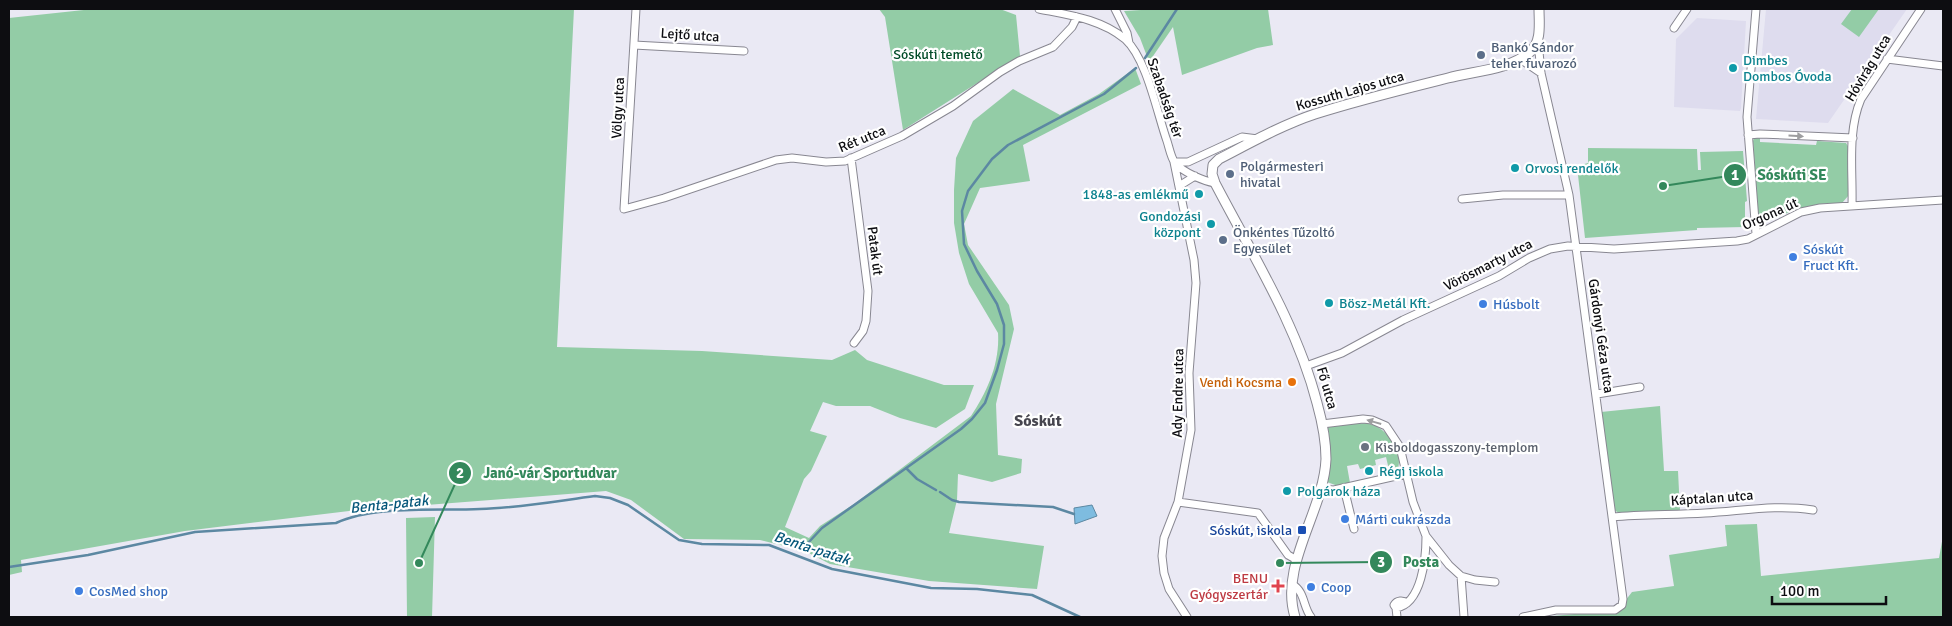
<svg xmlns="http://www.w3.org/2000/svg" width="1952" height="626" font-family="Signika,sans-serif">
  <rect width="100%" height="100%" fill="#eae9f4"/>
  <!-- built -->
  <path fill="#dedcee" d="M1766,9H1907L1828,123L1756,119Z
    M1697,18L1746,21L1741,108L1740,111L1674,107L1676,39Z"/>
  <!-- green -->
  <path fill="#93cca6" d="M93,9H574L557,347L702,351L832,360L855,350L867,360L944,385H974L965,409L936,428L900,418L870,406H836L823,402L810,431L827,436L811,471L804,479L785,527L809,538L820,526L854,504L971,416C987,392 1000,363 998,333L969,284L959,253L954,223V190L956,158L973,121L1013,89L1060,115L1099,94L1135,68L1141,84L1023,145L1030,181L980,188L964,224L968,245L1009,305L1014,329L996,404L998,455L1022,459L1021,473L992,482L958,474L957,500L949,533L1044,546L1037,589L929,581L830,564L805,551L760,540L684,539L631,500L606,491L349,511L185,531L21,560L22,572L9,575V18Z
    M879,9H1000L1016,15L1020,56L903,130L885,17Z
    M1158,9H1268L1273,45L1257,48L1182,75L1173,27L1151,59H1148L1140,38L1124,11Z
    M1852,9H1879L1859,37L1841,24Z
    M1760,137V142L1816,145L1817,141L1846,143L1849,148V195L1842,203L1819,204L1794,210L1769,221L1762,220L1758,213L1753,141L1754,138Z
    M1588,148L1697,149L1698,170H1701L1700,152L1743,151L1747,201L1745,202V227L1697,228V230L1585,238L1577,166L1588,163Z
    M1660,406L1664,471H1678L1680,511L1619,513L1614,510L1601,412Z
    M1367,423C1387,427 1405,451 1397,472L1390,474L1386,457L1375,460L1376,465L1360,469L1358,464L1347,466L1350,483L1338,486L1327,482L1331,457L1327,428L1332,425Z
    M435,517L432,617H407L406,518Z
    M1757,524L1761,576L1939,558L1943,536V617H1542L1618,610L1632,592L1674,586L1669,555L1727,546L1725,525Z"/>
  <!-- water -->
  <path fill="#7ebce0" stroke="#5c88a2" d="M1092,505L1097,516L1075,524L1074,508Z"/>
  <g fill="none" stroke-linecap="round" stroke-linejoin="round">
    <!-- stream -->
    <path stroke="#5c88a2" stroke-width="2.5" d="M1145,58L1177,9
      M906,468L917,479L936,490
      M940,492L952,500L959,502L1053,507L1074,514
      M808,543L822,528L961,429L972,419L985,403L997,370L1004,344V325L997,304L977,271L964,244L962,211L968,191L992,159L1008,145L1104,94L1136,68
      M9,567L88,555L195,532L336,523C374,505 438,511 480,509C519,508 557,501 595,496L610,498L628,505L679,540L702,544L769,545L832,569L931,588L977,589L1032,595L1080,617"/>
    <defs>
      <path id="minor" d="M636,9L624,209L664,198L776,160L792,158L826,162L845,161L902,136L953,106L1000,72L1019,61L1053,47L1072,27L1077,17
        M1039,9C1069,15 1101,19 1125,39C1147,59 1157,113 1167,141C1169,147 1171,158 1175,163C1183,172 1203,181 1215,183
        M1115,9L1127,33L1129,43
        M1756,9L1747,117L1756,234
        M1674,28L1687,9
        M634,45L744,51
        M1520,59L1541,73
        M1887,59L1943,66
        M1748,135L1760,134L1853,138
        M851,158L868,291L866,321L863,331L854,343
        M1179,186L1195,176
        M1462,199L1503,195H1569
        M1852,205C1853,171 1847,132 1861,99L1921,9
        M1306,366L1342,353L1403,320L1499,276L1529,258L1550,249L1568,246L1614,249L1737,241L1748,239L1801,212L1820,208L1943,200
        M1597,394L1640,387
        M1322,424L1363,419L1372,420L1386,426L1400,447L1413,502L1426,536L1449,565L1461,576L1475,580L1495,582
        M1344,488L1354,529
        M1320,489L1334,490L1405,474
        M1178,502L1258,513L1288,555L1297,560
        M1612,517C1643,514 1674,515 1705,513C1742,511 1777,504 1813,510
        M1461,576L1464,617
        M1293,585C1305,592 1303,607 1311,617
        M1396,608L1394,605C1397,600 1403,600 1407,603
        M1187,617L1169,589L1164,573L1162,556L1164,538L1178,502L1191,430L1189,373L1196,283L1194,260L1174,162H1188L1242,137L1258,139
        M1397,617L1396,608C1422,604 1426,557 1426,537
        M1523,617L1556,610H1615L1622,605L1623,599L1569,195L1541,73L1538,41"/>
      <path id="tertiary" d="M1295,617C1279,565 1324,511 1326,459C1326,440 1322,421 1317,403C1297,325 1252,254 1215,183L1212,174L1213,165L1219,159C1250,143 1282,125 1315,114C1359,100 1404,89 1448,78C1474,71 1509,70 1530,52C1542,42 1539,23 1539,9"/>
    </defs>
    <!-- minor casing -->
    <use href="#minor" stroke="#888791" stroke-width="9"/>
    <!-- tertiary casing -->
    <use href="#tertiary" stroke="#888791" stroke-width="11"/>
    <!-- minor -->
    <use href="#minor" stroke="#fff" stroke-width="7"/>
    <!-- tertiary -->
    <use href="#tertiary" stroke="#fff" stroke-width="9"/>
  </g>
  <!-- one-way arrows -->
  <defs><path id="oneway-solid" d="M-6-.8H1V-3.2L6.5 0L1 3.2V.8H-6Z" transform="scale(1.25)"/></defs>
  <g fill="#9e9ea0">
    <use href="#oneway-solid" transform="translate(1796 136) rotate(3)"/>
    <use href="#oneway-solid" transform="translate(1374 422) rotate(-164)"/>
  </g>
  <!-- markers -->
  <g fill="#5c6f8a" stroke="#fff" stroke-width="2">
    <circle cx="1481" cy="55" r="5"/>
    <circle cx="1230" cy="174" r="5"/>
    <circle cx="1223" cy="240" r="5"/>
  </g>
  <g fill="#0f9aa8" stroke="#fff" stroke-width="2">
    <circle cx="1733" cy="68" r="5"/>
    <circle cx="1515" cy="168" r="5"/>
    <circle cx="1199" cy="194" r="5"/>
    <circle cx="1211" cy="224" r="5"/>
    <circle cx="1329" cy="303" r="5"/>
    <circle cx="1369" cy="471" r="5"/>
    <circle cx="1287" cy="491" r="5"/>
  </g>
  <g fill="#3f7fe0" stroke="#fff" stroke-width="2">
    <circle cx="1793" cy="257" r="5"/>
    <circle cx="1483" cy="304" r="5"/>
    <circle cx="1345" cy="519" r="5"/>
    <circle cx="1311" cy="587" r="5"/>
    <circle cx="79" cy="591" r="5"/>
  </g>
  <circle fill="#e8710a" stroke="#fff" stroke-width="2" cx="1292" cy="382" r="5"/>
  <circle fill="#6b7280" stroke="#fff" stroke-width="2" cx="1365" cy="447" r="5"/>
  <rect fill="#1a4fb4" stroke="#fff" stroke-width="2" x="1297" y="525" width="10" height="10" rx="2.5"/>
  <path fill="#e0444e" stroke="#fff" stroke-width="2" d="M1275.5 578.5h5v5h5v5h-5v5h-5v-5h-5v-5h5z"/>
  <g text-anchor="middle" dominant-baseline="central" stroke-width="4.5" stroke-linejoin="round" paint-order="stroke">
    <!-- street labels -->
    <g font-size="14" fill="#0d0d11" stroke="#fff">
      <text transform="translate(690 35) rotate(4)">Lejtő utca</text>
      <text transform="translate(1868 68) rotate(-59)">Hóvirág utca</text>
      <text transform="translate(1350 91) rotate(-16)">Kossuth Lajos utca</text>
      <text transform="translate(1165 98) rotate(71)">Szabadság tér</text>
      <text transform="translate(618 108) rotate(-87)">Völgy utca</text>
      <text transform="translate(862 139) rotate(-22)">Rét utca</text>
      <text transform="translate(1770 214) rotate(-24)">Orgona út</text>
      <text transform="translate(875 251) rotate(83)">Patak út</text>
      <text transform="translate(1488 265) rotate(-27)">Vörösmarty utca</text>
      <text transform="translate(1601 336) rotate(82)">Gárdonyi Géza utca</text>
      <text transform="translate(1327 388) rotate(74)">Fő utca</text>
      <text transform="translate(1178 393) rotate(-89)">Ady Endre utca</text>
      <text transform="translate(1712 498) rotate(-4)">Káptalan utca</text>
    </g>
    <!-- service labels -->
    <g font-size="14" fill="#4e5e75" stroke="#fff" text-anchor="start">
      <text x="1491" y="47">Bankó Sándor<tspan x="1491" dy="16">teher fuvarozó</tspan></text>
      <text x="1240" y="166">Polgármesteri<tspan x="1240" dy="16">hivatal</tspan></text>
      <text x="1233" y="232">Önkéntes Tűzoltó<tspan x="1233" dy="16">Egyesület</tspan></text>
    </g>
    <!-- park labels -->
    <g font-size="14" fill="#004b28" stroke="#fff">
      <text x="938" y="54">Sóskúti temető</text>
    </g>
    <!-- culture labels -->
    <g font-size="14" fill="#0d838f" stroke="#fff" text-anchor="start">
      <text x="1743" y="60">Dimbes<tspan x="1743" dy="16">Dombos Óvoda</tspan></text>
      <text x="1525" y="168">Orvosi rendelők</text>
      <text x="1189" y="194" text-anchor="end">1848-as emlékmű</text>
      <text x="1201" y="216" text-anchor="end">Gondozási<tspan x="1201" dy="16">központ</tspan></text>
      <text x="1339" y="303">Bösz-Metál Kft.</text>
      <text x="1379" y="471">Régi iskola</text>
      <text x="1297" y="491">Polgárok háza</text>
    </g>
    <!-- shop labels -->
    <g font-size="14" fill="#366cbe" stroke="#fff" text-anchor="start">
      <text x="1803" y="249">Sóskút<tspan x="1803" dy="16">Fruct Kft.</tspan></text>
      <text x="1493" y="304">Húsbolt</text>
      <text x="1355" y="519">Márti cukrászda</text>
      <text x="1321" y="587">Coop</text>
      <text x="89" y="591">CosMed shop</text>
    </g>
    <!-- food labels -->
    <g font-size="14" fill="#c56008" stroke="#fff" text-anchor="end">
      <text x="1282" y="382">Vendi Kocsma</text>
    </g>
    <!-- worship labels -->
    <g font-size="14" fill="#5b616d" stroke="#fff" text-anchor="start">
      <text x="1375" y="447">Kisboldogasszony-templom</text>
    </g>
    <!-- transit labels -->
    <g font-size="14" fill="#164399" stroke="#fff" text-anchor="end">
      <text x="1292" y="530">Sóskút, iskola</text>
    </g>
    <!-- health labels -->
    <g font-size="14" fill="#be3a42" stroke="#fff" text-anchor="end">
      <text x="1268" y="578">BENU<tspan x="1268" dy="16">Gyógyszertár</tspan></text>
    </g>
    <!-- water labels -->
    <g font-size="15" font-style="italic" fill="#06577a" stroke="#fff">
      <text transform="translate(389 504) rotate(-6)">Benta-patak</text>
      <text transform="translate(812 548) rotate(18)">Benta-patak</text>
    </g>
    <!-- quarter labels -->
    <g font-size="16" font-weight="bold" fill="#47464f" stroke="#fff">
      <text x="1038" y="421">Sóskút</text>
    </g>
  </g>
  <!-- callouts -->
  <path fill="none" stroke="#33885b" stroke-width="2" d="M1663 186L1735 175M419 563L460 473M1280 563L1381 562"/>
  <g fill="#33885b" stroke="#fff" stroke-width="2">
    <circle cx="1663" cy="186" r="5"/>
    <circle cx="419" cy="563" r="5"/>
    <circle cx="1280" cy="563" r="5"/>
    <circle cx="1735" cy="175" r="12"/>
    <circle cx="460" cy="473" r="12"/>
    <circle cx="1381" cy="562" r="12"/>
  </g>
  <g font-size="15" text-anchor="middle" font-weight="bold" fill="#fff">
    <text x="1735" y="180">1</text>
    <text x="460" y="478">2</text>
    <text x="1381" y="567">3</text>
  </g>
  <g font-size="15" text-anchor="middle" font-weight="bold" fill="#33885b" stroke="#fff" stroke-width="4.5" stroke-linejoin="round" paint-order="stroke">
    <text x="1792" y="180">Sóskúti SE</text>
    <text x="550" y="478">Janó-vár Sportudvar</text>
    <text x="1421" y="567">Posta</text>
  </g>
  <!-- border -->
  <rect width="1952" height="626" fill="none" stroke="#0d0d11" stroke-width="20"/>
  <!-- scale -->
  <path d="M1772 596v8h114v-8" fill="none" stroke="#0d0d11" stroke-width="2.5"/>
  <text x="1780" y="596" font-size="15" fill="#0d0d11" stroke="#ffffff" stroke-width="4" paint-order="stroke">100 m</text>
</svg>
